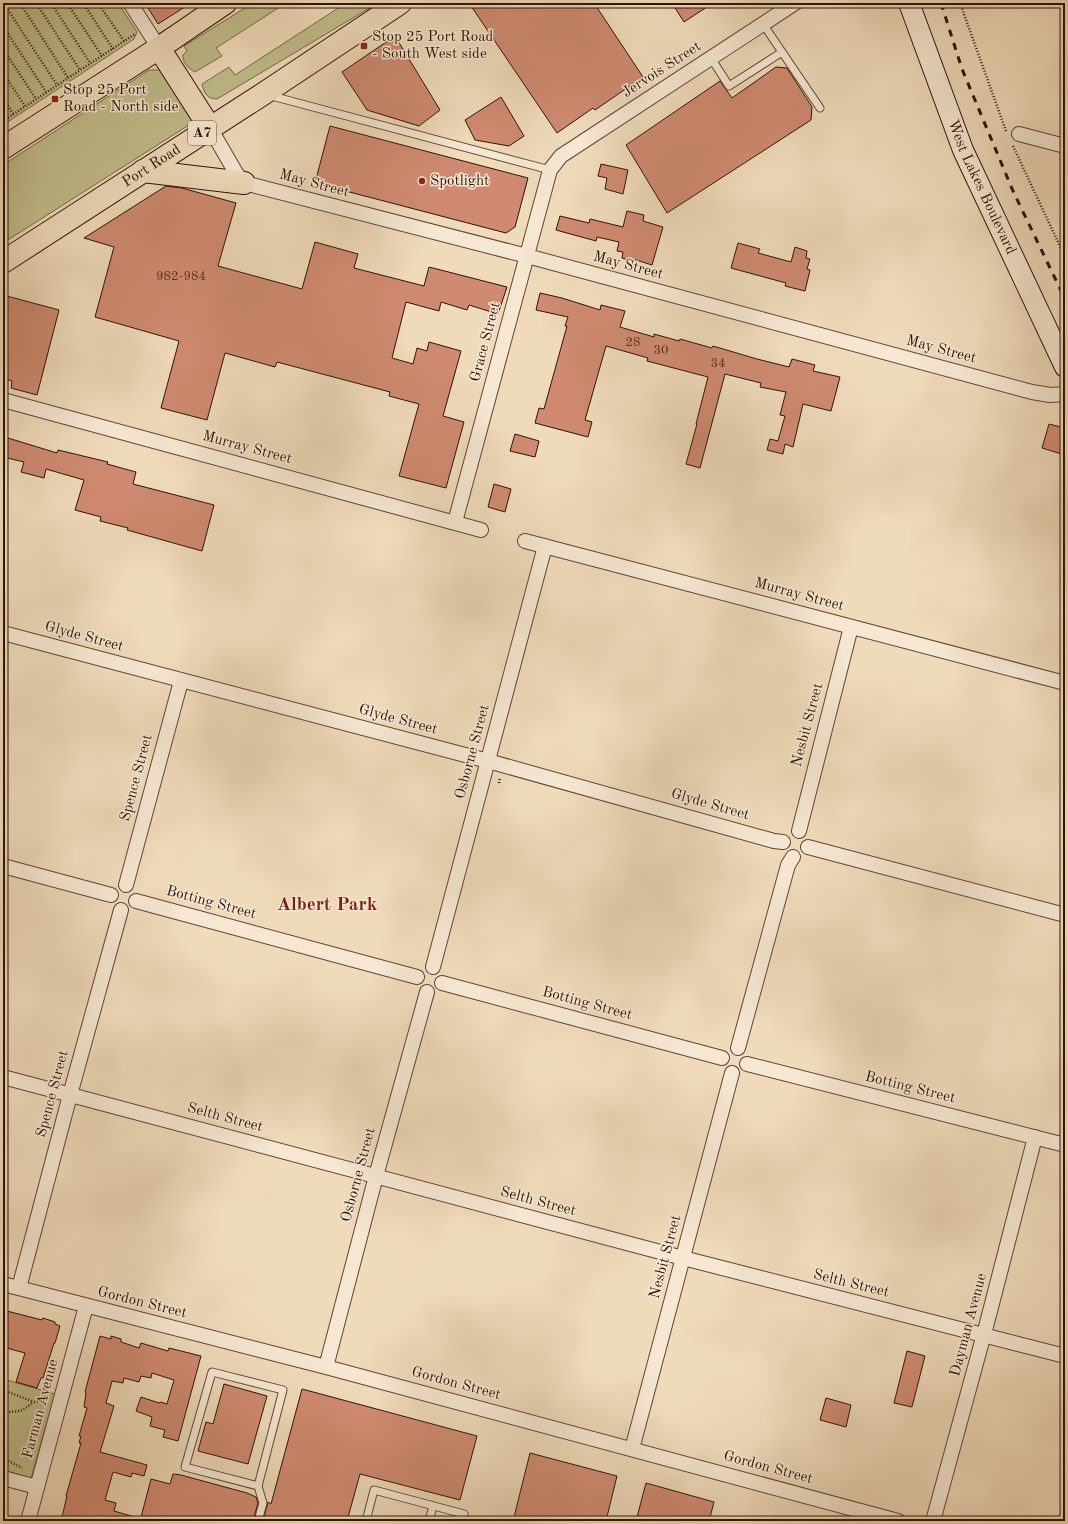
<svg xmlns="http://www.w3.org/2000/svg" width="1068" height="1524" font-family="'Old Standard TT',serif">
  <rect width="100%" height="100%" fill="#efdaba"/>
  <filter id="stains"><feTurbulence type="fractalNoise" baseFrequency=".005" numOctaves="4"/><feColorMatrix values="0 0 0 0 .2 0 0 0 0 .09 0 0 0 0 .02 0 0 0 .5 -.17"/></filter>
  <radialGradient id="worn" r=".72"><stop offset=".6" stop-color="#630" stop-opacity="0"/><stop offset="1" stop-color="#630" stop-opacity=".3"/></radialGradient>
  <!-- green -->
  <path fill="#c0bd8b" stroke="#786849" d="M3,3H118L137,32L134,39L3,125Z
    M253,3H286L216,48L222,56L195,72C189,69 182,62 183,55L187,51L184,46Z
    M346,3H378L217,99C207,99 204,93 202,84L229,67L235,75Z
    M149,70H159L166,74L192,119L189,125L3,243V165Z
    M3,1379L55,1394L31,1478L3,1470Z"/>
  <!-- building -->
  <path fill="#cf8a71" stroke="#2f1207" d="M145,3H191L158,24Z
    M469,3H594L643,77L595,110L593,108L557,133Z
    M672,3H713L684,22Z
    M395,36L440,110L419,126L367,110L342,72Z
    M776,67L787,68L812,107L811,120L667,213L626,145L720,81L732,98Z
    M501,97L524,136L509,146L475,140L465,120Z
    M330,126L528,178L515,227L506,233L315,183Z
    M601,164L628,170L623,194L605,189L607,178L598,176Z
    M166,186L182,188L236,203L218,266L302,289L315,242L358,254L354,268L424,286L429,267L507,287L498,314L469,305L467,310L441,302L439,311L406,302L392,358L413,364L417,348L427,351L429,342L461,351L443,416L464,422L446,488L399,476L419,404L389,396L390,392L277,362L275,367L225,353L207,420L161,408L179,341L95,317L114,247L84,238Z
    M627,211L644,215L643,221L663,227L652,265L633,259L632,261L622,258L623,252L617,251L619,242L597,237L596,241L556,230L560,216L589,223L590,219L623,227Z
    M738,243L760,249L758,253L791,262L795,247L807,251L806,258L810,259L807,269L810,270L805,291L785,286L786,283L731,268Z
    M540,293L562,298L600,310L601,305L625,311L620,327L654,337V334L679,341L680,339L712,348L713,346L757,359L789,367L792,359L815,365L813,371L840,377L831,411L803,404L793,447L785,444L783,454L767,450L770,439L778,441L785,416L780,415L786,392L760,387L761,383L725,374L700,468L686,464L697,424H696L708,377L647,361L648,358L606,346L585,420L592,422L588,437L535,423L539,408L544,409L567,326H565L568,317L536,310Z
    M3,295L59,310L37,395L11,388L12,381L3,378Z
    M1049,424L1065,428V455L1042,448Z
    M515,434L539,441L535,457L510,451Z
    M8,438L57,453L58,450L108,462L107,464L136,472L133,484L214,505L202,551L127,530L128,528L100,521L101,517L75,510L84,480L46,469L44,478L21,472L24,462L3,457V444L6,445Z
    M494,484L511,489L505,512L488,507Z
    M3,1310L42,1320L43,1318L55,1322V1324L60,1326L55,1343H54L43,1378H41L37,1388L16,1382L25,1353L3,1347Z
    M100,1336L111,1339V1336L121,1339V1342L139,1348L141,1343L168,1351L169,1348L201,1356L178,1441L163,1437L165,1430L150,1426L152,1417L136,1411L141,1397L159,1403L160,1402L167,1404L174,1380L152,1373L151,1378L141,1376L139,1382L124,1378L123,1383L112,1381L106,1403L114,1406L100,1452L147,1465L144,1476L132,1473L131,1477L113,1472L105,1500L116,1503L114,1511L138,1518V1521H61L67,1496H66L81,1443H79L81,1436H79L87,1408L84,1407L86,1393L85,1392Z
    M907,1351L925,1356L912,1407L894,1403Z
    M224,1384L267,1396L248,1464L198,1451L206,1422L213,1424Z
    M302,1389L477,1436L460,1500L360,1474L347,1521H263L268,1502L271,1504Z
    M826,1398L851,1405L846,1427L820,1420Z
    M530,1453L617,1476L606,1521H513Z
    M173,1474L181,1475L247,1493L256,1497L258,1503L253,1521H140L151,1479L170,1484Z
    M646,1483L714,1502L709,1521H636Z"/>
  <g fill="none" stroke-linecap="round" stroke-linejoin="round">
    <defs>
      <path id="lane" d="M3,4L4,3
        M763,24L820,108
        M711,58L729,86L782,52
        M268,95L550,170
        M258,1486L185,1467L212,1372L283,1390L258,1486L263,1503L258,1521
        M366,1521L374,1490L464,1514L462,1521
        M429,1521L433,1506"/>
      <path id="street" d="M130,3L159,48
        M210,128L236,173L244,183L527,256L1032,392L1050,395L1065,394
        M1019,134L1065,146
        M3,400L481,530
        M455,522L550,170L561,156L795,3
        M525,541L1065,683
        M3,633L488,761L774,841L783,842
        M799,831L851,627
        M808,847L1065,915
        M3,866L111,895
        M126,885L181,681
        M136,901L417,977
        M433,967L545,546
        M442,983L722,1058
        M738,1048L788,865L793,857
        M747,1064L1065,1145
        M3,1077L683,1258L1065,1356
        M3,1284L326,1367L898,1521
        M19,1288L70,1095L121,910
        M326,1367L376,1176L427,992
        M632,1449L732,1073
        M3,1478L37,1487
        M28,1521L86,1306
        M933,1521L987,1323L1035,1137"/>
      <g id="secondary">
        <path id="s1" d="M909,3L963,150L1065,367"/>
      </g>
      <g id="highway">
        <path d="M159,48L210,128"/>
        <path d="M3,148L159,48L225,3"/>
        <path d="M143,171L244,183"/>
        <path id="s2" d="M3,262L263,94L400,3"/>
      </g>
    </defs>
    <!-- lane casing -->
    <use href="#lane" stroke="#5f4434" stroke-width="9"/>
    <!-- street casing -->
    <use href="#street" stroke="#5f4434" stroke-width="16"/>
    <!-- secondary casing -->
    <use href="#secondary" stroke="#2f1207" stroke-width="22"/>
    <!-- highway casing -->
    <use href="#highway" stroke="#2f1207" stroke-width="24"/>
    <!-- path -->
    <path stroke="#2f1207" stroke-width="2.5" stroke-dasharray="1 2" stroke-linecap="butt" d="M20,3L68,78
      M36,3L80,70
      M51,3L90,63
      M67,3L102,56
      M83,3L113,49
      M98,3L124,41
      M960,3L1006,131
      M8,10L57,85
      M3,26L46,92
      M3,49L36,99
      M3,73L25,106
      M3,98L13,114
      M3,121L135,34
      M1013,146L1065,257
      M499,783L500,778
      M3,1390L34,1402L47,1400L48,1399
      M3,1412C17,1412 23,1412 33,1402
      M3,1458L22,1468"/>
    <!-- lane -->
    <use href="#lane" stroke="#f5e7d2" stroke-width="7"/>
    <!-- street -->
    <use href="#street" stroke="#f5e7d2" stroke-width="14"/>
    <!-- secondary -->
    <use href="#secondary" stroke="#f5e7d2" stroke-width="20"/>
    <!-- highway -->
    <use href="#highway" stroke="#efdaba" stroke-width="22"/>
    <!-- rail -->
    <path stroke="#2f1207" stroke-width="3" stroke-dasharray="7 7" stroke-linecap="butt" d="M941,3L962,69L1013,191L1065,299"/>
  </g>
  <!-- markers -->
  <g fill="#8f2418" stroke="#f5e7d2" stroke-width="1.5">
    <rect x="360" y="42" width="8" height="8" rx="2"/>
    <rect x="51" y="95" width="8" height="8" rx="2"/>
    <circle cx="422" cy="181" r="4"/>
  </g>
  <g text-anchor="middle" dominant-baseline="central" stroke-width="3" stroke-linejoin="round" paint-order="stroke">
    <!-- number labels -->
    <g font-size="13" fill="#573022">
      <text x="181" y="276">982-984</text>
      <text x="633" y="342">28</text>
      <text x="661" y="350">30</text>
      <text x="718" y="363">34</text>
    </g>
    <!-- shield labels -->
    <rect fill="#f5e7d2" stroke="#6a5244" stroke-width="1" x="188" y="121" width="28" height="24" rx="3"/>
    <g font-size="14" font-weight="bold" fill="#2f1207">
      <text x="202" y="133">A7</text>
    </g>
    <!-- poi labels -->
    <g font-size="15" fill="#2f1207" stroke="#f5e7d2" text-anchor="start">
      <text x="372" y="37">Stop 25 Port Road<tspan x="372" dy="17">- South West side</tspan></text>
      <text x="63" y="90">Stop 25 Port<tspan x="63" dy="17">Road - North side</tspan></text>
      <text x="430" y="181">Spotlight</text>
    </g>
    <!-- street labels -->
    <g font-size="15" fill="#2f1207" stroke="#f5e7d2">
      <text transform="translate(662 70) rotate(-33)">Jervois Street</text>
      <text stroke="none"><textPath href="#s2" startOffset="177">Port Road</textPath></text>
      <text transform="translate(314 184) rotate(15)">May Street</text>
      <text stroke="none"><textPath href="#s1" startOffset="198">West Lakes Boulevard</textPath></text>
      <text transform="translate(628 266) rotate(15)">May Street</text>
      <text transform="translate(486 342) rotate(-75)">Grace Street</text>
      <text transform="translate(941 350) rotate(15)">May Street</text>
      <text transform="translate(247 448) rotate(15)">Murray Street</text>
      <text transform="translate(799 595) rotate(15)">Murray Street</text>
      <text transform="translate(84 637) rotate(15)">Glyde Street</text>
      <text transform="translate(398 720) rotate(15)">Glyde Street</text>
      <text transform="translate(808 725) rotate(-75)">Nesbit Street</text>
      <text transform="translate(473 752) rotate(-75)">Osborne Street</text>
      <text transform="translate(137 778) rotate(-75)">Spence Street</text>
      <text transform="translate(710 805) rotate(16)">Glyde Street</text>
      <text transform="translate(211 903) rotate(15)">Botting Street</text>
      <text transform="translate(587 1004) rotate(15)">Botting Street</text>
      <text transform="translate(910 1088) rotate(14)">Botting Street</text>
      <text transform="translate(53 1094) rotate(-75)">Spence Street</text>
      <text transform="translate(225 1118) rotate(15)">Selth Street</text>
      <text transform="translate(359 1175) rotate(-75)">Osborne Street</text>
      <text transform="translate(538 1202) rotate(15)">Selth Street</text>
      <text transform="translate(666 1257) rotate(-75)">Nesbit Street</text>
      <text transform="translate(851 1284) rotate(14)">Selth Street</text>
      <text transform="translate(142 1303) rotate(14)">Gordon Street</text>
      <text transform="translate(969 1325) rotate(-75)">Dayman Avenue</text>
      <text transform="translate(456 1384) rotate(15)">Gordon Street</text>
      <text transform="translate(41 1409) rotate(-75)">Farman Avenue</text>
      <text transform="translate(768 1468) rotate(15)">Gordon Street</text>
    </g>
    <!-- district labels -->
    <g font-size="19" font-weight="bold" fill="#7a1f14" stroke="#f5e7d2">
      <text x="327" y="905">Albert Park</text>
    </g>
  </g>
  <!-- margin -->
  <rect width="1068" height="1524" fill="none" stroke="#efdaba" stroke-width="16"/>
  <rect x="4" y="4" width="1060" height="1516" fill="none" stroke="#2f1207" stroke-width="2"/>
  <rect x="8" y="8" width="1052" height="1508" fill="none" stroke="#2f1207"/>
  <rect width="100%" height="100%" filter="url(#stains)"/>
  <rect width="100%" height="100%" fill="url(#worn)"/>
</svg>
